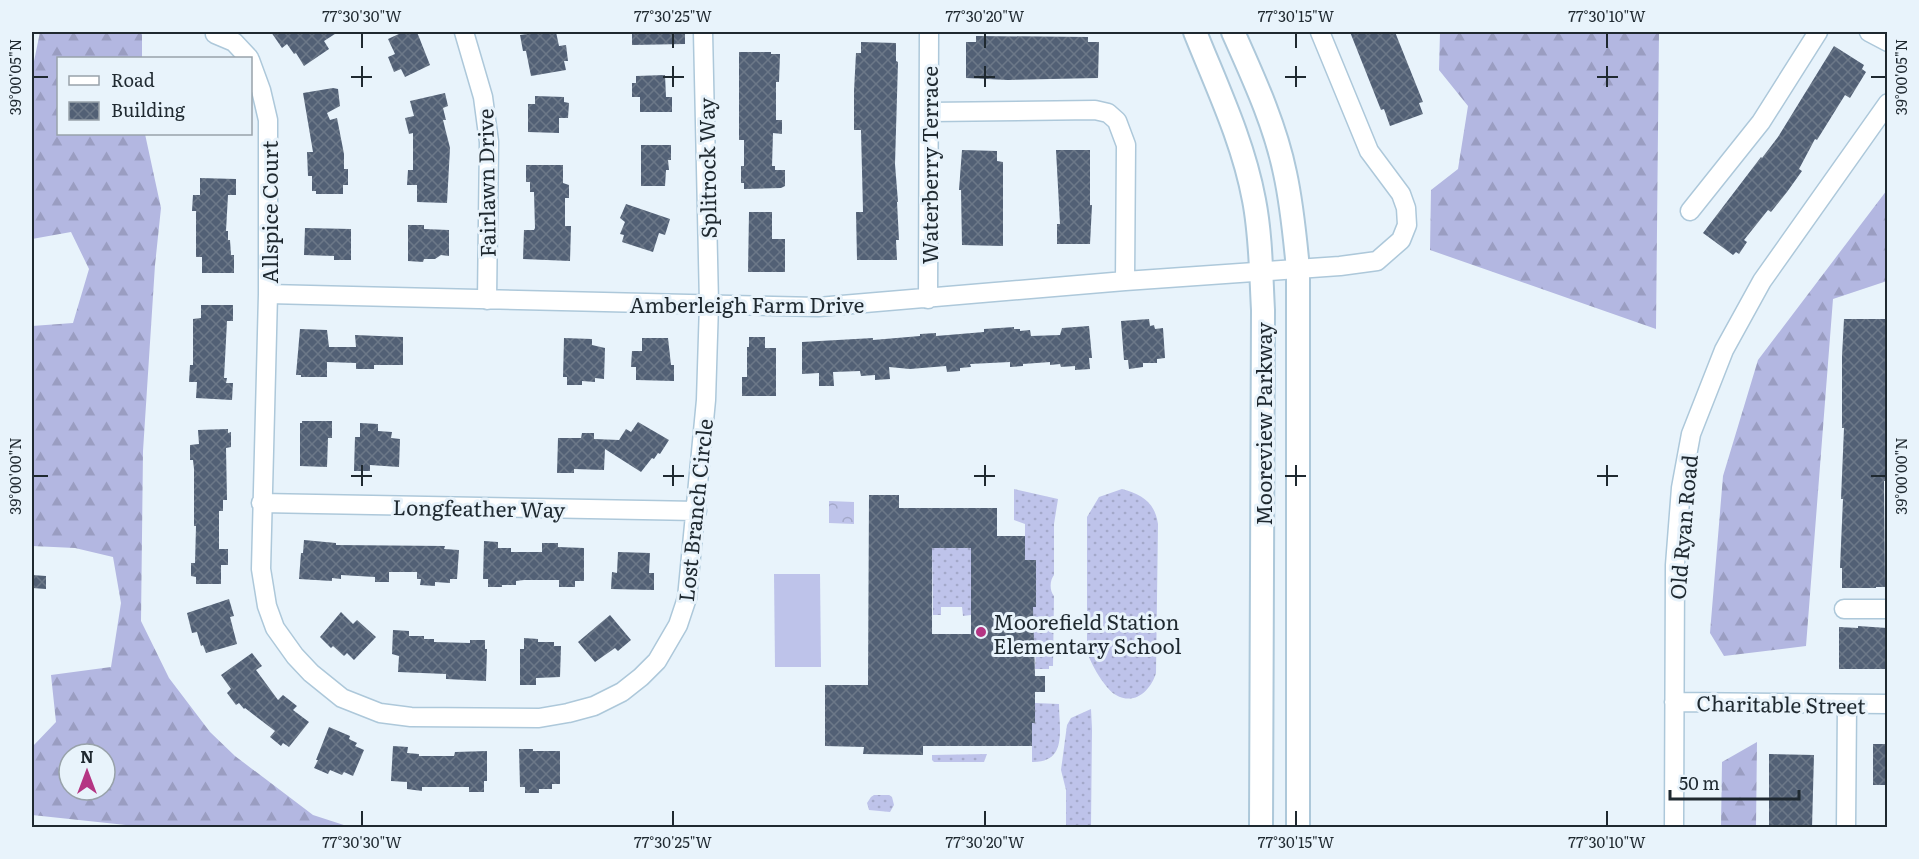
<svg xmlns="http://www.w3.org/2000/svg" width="1919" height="859" font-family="Literata,serif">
  <defs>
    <pattern id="grass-dots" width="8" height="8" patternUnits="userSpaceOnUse" patternTransform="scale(1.5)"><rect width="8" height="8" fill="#bec3ea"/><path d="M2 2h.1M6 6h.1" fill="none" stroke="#a3a8c9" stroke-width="1.8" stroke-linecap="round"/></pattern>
    <pattern id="forest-firs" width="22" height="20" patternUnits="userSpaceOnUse" patternTransform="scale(1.5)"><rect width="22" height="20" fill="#b3b7e1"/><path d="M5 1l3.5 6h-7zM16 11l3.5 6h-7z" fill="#9a9dc1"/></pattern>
    <pattern id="park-crowns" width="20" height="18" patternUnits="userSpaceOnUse" patternTransform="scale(1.5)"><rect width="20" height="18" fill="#bec3ea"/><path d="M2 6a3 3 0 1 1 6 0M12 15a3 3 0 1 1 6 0" fill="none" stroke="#a3a8c9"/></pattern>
    <pattern id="building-cross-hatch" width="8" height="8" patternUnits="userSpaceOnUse" patternTransform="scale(1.5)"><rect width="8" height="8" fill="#526075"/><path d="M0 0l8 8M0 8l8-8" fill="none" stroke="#6c7888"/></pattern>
  </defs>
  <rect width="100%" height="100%" fill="#e8f3fb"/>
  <!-- grass -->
  <path fill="url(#grass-dots)" d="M1014,489L1058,499L1054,524V575C1050,580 1049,590 1054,596L1053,666H1049V669H1035L1036,646H1033L1025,560V524L1014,520Z
    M1122,489C1141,494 1155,502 1158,524L1156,673C1151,690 1135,706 1116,695C1105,689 1090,663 1087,651V517L1099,497Z
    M932,548H971V615L963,616L962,607H941V615H933Z
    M1035,703L1059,704C1059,729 1068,763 1032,762V723H1035Z
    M1091,709L1092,729L1091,827H1066V790L1061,770L1067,725L1071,718Z
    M987,754L984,762H934L932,760V755Z
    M874,795H889L892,797L894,805L890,812L869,810L867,803L871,797Z"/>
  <!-- forest -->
  <path fill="url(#forest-firs)" fill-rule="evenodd" d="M40,32H142V58H58V134H145L161,208L155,265L143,451L141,621L169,678L210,732L235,756L313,815L350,827L154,828L32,815L33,746L56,722L51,675L111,667L121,603L113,557L75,548L32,546V326L73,323L89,269L71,232L32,239V71ZM69,754H105V790H69Z
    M1440,32H1659L1656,329L1430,250L1431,190L1458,169L1468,106L1439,70Z
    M1887,190V281L1833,299L1806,646L1724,656L1710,633L1723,476L1758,360Z
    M1757,742L1756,827H1721L1722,762Z"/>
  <!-- park -->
  <path fill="url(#park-crowns)" d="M829,501L854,502V524L829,523Z"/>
  <!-- garden -->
  <path fill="#bec3ea" d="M774,574H820L821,667H775Z"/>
  <!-- building -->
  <path fill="url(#building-cross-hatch)" fill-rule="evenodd" d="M271,32H338L324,41L329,49L304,66L296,53L294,54L287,44L282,48Z
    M403,32H417L430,65L405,77L401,69L394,72L388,57L395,54L388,39Z
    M542,32H556L559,46L566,45L568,61H564L566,70L531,76L526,51H523L520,35Z
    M632,32H685V44L632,45Z
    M1350,32H1395L1423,102L1419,103L1423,114L1390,126L1384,109L1381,110Z
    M976,36L1088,37V42H1099L1098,78L1008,80L966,78V42H976Z
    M861,42L896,43V61L898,62L895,164L898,202H897L899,240H896L897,260H857L856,212H863L861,130H854V91L856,53H861Z
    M1834,46L1864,65L1862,69L1866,72L1850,98L1845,95L1817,140L1815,139L1799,169L1802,171L1787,192L1771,212L1768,210L1744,240L1747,242L1739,254L1736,252L1733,255L1703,233L1761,157L1762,158L1778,137Z
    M739,52H771V54H780L779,82H776V120H782V134L773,133L772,166H775V170H785V186L781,188L744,189V183H741V166H744V140H739Z
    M665,75L666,97H672V112H640V97H632V83H636V76Z
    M333,88L338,89L340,106L327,113L330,120L337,118L344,154V169H348V185H343V194H316V191H312V176H308L307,152H313L303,93Z
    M445,93L448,106L443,108L446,120H443L450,148L447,203L417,202V185H407L408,170H413V133L409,134L405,118L414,116L410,101Z
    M535,96L564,97V102L569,103L568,118H559V133L528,132V104H535Z
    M641,145H671V160H668L669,170H666L665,186H641Z
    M962,150L997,151V161L1003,162V246L962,245L961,190H959Z
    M1056,150H1090V205H1092L1090,244H1057V224H1060Z
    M526,165H563V183L569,185V198H565V226H571L570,261L523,259L524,230H534L535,228L534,192H530V182H526Z
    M200,178L236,179V195H228L226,231H228V240H230L231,255H234V273H202V257H196V211H192L193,195H200Z
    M626,204L670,219L665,235L659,233L653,252L622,242L624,235L620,234L625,222L620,218Z
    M749,212H772V239H785V272H748Z
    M408,225H424V229L449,230V256L441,255L435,259H424L423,262L408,261Z
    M305,228L351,229V260H334V256L304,255Z
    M201,305H233V321H227L224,378H227L226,383H233L232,400L196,398L197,382H189L190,365H193V319L201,318Z
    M1149,319L1150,326L1154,325L1155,329L1163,328L1165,358L1157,359V363H1143V367L1129,369L1128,360H1124L1121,321Z
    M1844,319H1887V410H1885L1886,481H1884L1885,587H1876V588H1842V568H1840L1843,499H1841L1844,428H1842V356Z
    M1089,326L1092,358H1089L1090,369L1075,370V366L1061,367L1060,364L1050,365V362L1023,364V366L1010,367V362L970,364L971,367L960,368V371L947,372L946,366L910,369L889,367L890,379L875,380V375L861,376L860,371L833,372L834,386H819V373L802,374V342L873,338V340L920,336V334L936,333V336L984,332V329L1014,327V329H1020V331L1030,330L1031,336L1060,335L1062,328Z
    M300,329L327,330L329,347H356L355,335L403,337V365H374V369H356V363L327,362V377H301V375H296Z
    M749,337H765V348H776V396H742V377H747V347H749Z
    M564,338L592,339V345L605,348L604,379L595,378V382L582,381V385H567V377H563Z
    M642,338H668L671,365H674V381L636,380V367H631L632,351H642Z
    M302,421H332V438H328L327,467L300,466V423H302Z
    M638,422L669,440L660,454L658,453L654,459L652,458L641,472L605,449L604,470L574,469V473H557L558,438H581L582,433H594V439L619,440L626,429L631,432Z
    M360,423L378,424V431L392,432L391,438L400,439L399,467L370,465V471H354L355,437H360Z
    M228,429V433L231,432V447L226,448L227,500H223V511H219V549H228V565H221V584H196V577L191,576V563H195L196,526H194V469L193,460H190V445L199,444L198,430Z
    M869,495H899V508H997V536H1025V560H1036V607H1033L1035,676H1045V692H1035V723H1032V746H923V755L863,754L864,747L825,746V685H868ZM932,548H971V634H932Z
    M304,540L336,543V545L445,546L444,549L459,550L457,579H450V583L435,582V586L420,585L421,579H417V572H389V582H375V577L341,575V579L332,578V581L299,579L301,553H303Z
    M484,541L498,542V548H511V552H542V543H558V547L584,548V581H575V587H559V580H524L516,581V585H502V587H488V579H483Z
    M618,552L650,553L649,573H654V590L611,589L612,572L617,573Z
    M32,575L46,576V589L32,588Z
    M229,599L234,616L230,617L237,644L206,653L203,645L201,646L197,632L192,633L187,613Z
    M341,612L353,624L357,620L376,637L354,660L347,653L344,656L333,646L331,648L320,637Z
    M610,615L631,640L618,651L615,648L595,662L578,642Z
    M1858,626L1887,628V669H1839V627L1858,628Z
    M393,630L409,631V636H424V639H434V642L470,643V640H485V649H487L486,681L446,679V674L398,672L399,656L392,654Z
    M524,638L538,639V642H554V646H561L560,677L536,678V685H520V649H524Z
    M252,653L262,666L256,670L278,700L283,695L297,706L293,710L309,722L289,747L283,743L281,746L270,737L275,731L245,708L244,709L239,703L236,705L227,693L231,689L221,675Z
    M329,727L350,736L349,739L357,743L355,746L364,750L353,776L344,772L342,775L330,770L328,774L314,768L318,760H316Z
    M1873,744H1887V785H1873Z
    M393,746L408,747L407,753L419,754V756H454L455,752L487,751V781H484V792H469V787H422V791L407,789V782L391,781Z
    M519,749H533V751H560V784H552V789H539V793H525V787H520Z
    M1769,754L1814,755L1812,828H1769Z"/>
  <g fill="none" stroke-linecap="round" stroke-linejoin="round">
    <defs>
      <path id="minor" d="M464,32L483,97L489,142L487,300
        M1869,32L1888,42
        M215,34L234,42L249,58
        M250,60L261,90L268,120V294L261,569L267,606L275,628L295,656L311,673L342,698L380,713L411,717L539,718L568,713L594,706L622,692L641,677L657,661L678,625L687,598L706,400L709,304L703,32
        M929,112L1095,110L1108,113L1117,121L1126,145L1125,281
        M1690,211L1761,122L1818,32
        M268,294L818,307L1125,281L1340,266L1377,261L1401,240L1407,225L1406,208L1401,194L1369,151L1320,32
        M928,299L929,32
        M261,503L697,511
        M1844,609H1888
        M1674,702L1888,704
        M1674,828L1675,565L1681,488L1691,434L1724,350L1762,281L1888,103
        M1846,828L1847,704"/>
      <path id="major" d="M1195,32C1217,87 1243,141 1254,200C1261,236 1261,274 1263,310L1261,828
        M1233,32C1253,77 1275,124 1285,173C1292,205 1295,237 1298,269V828"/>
    </defs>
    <!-- minor casing -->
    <use href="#minor" stroke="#adc8da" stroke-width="21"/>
    <!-- major casing -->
    <use href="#major" stroke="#adc8da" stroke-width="26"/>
    <!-- minor -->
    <use href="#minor" stroke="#fff" stroke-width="18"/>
    <!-- major -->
    <use href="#major" stroke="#fff" stroke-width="22"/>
  </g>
  <!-- ticks -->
  <path fill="none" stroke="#1f2930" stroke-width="2" d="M362,33V48M673,33V48M985,33V48M1296,33V48M1607,33V48M362,66V87M673,66V87M985,66V87M1296,66V87M1607,66V87M33,77H48M351,77H372M663,77H684M974,77H995M1285,77H1306M1597,77H1618M1871,77H1886M362,465V486M673,465V486M985,465V486M1296,465V486M1607,465V486M33,476H48M351,476H372M663,476H684M974,476H995M1285,476H1306M1597,476H1618M1871,476H1886M362,811V826M673,811V826M985,811V826M1296,811V826M1607,811V826"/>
  <!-- markers -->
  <circle fill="#b43583" stroke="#e8f3fb" stroke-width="2" cx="981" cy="632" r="6"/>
  <g text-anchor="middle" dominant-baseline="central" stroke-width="6" stroke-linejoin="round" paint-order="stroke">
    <!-- street labels -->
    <g font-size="21" fill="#1f2930" stroke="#e8f3fb">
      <text transform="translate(928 165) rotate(-90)">Waterberry Terrace</text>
      <text transform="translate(706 168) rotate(-91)">Splitrock Way</text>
      <text transform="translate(485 183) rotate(-91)">Fairlawn Drive</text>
      <text transform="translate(268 212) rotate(-90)">Allspice Court</text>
      <text x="747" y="303">Amberleigh Farm Drive</text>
      <text transform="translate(1262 424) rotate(-90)">Mooreview Parkway</text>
      <text transform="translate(479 507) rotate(1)">Longfeather Way</text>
      <text transform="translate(694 510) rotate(-84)">Lost Branch Circle</text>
      <text transform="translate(1682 527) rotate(-85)">Old Ryan Road</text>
      <text transform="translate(1781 703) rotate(1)">Charitable Street</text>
    </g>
    <!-- poi labels -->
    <g font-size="21" fill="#1f2930" stroke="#e8f3fb" text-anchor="start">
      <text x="993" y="620">Moorefield Station<tspan x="993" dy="24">Elementary School</tspan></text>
    </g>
  </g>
  <!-- border -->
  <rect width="1919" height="859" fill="none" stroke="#e8f3fb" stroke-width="66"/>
  <!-- legend -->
  <rect x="57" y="57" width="195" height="78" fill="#e8f3fb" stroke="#98a2aa" stroke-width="1.5"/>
  <rect x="69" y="76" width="30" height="9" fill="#ffffff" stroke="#98a2aa" stroke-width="1.5"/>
  <text x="111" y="87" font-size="18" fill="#1f2930">Road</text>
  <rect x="69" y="102" width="30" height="18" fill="url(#building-cross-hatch)" stroke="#98a2aa" stroke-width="1.5"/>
  <text x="111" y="117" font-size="18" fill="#1f2930">Building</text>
  <!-- north arrow -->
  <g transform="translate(87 772)"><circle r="28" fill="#e8f3fb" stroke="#98a2aa" stroke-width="1.5"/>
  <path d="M0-4.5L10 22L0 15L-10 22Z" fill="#b43583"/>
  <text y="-9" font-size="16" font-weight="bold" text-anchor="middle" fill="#1f2930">N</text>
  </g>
  <!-- scale -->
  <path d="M1670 790v9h129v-9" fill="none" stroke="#1f2930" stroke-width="3"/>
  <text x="1679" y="790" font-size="18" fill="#1f2930" stroke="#e8f3fb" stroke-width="4.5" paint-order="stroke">50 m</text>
  <rect x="33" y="33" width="1853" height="793" fill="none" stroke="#1f2930" stroke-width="2"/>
  <g font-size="15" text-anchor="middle" fill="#1f2930">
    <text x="362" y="22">77°30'30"W</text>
    <text x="673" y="22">77°30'25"W</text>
    <text x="985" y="22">77°30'20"W</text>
    <text x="1296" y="22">77°30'15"W</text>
    <text x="1607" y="22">77°30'10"W</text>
    <text transform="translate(16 77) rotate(-90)" y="5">39°00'05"N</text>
    <text transform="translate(1902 77) rotate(-90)" y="5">39°00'05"N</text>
    <text transform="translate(16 476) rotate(-90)" y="5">39°00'00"N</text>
    <text transform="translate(1902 476) rotate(-90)" y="5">39°00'00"N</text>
    <text x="362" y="848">77°30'30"W</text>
    <text x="673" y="848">77°30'25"W</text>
    <text x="985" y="848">77°30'20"W</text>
    <text x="1296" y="848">77°30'15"W</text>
    <text x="1607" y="848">77°30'10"W</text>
  </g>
</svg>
